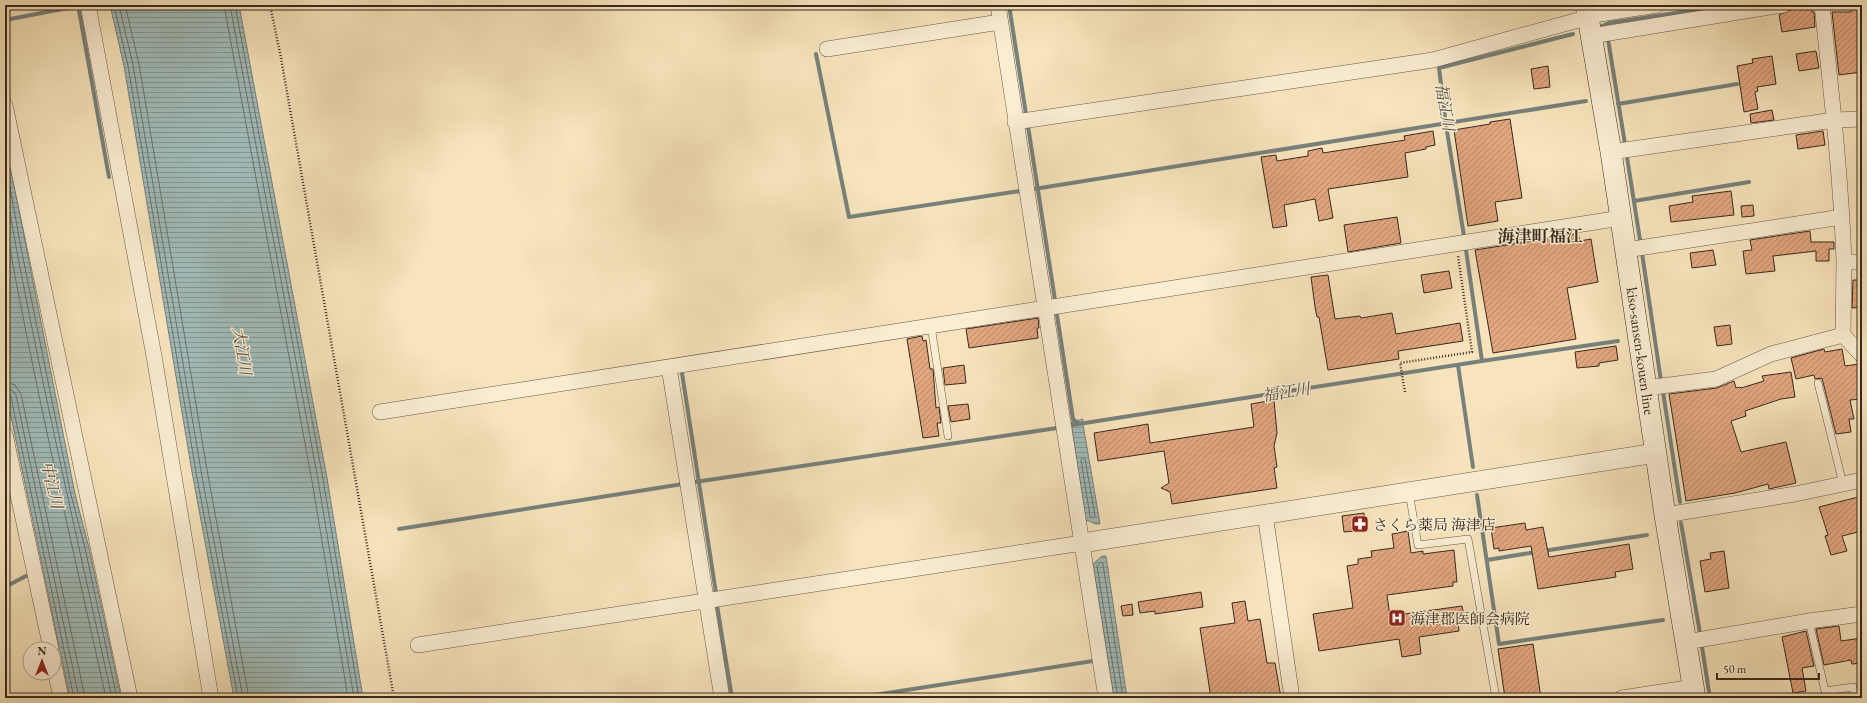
<svg xmlns="http://www.w3.org/2000/svg" width="1867" height="703" font-family="'EB Garamond','Noto Serif JP',serif">
  <defs>
    <pattern id="water-rules" width="6" height="5" patternUnits="userSpaceOnUse"><rect width="6" height="5" fill="#a1bcba"/><path d="M0 2.5h6" fill="none" stroke="#849997"/></pattern>
    <pattern id="building-hatch" width="6" height="6" patternUnits="userSpaceOnUse"><rect width="6" height="6" fill="#e3a780"/><path d="M-1 1l2-2M0 6l6-6M5 7l2-2" fill="none" stroke="#b98868"/></pattern>
  </defs>
  <rect width="100%" height="100%" fill="#f7e4bc"/>
  <filter id="stains"><feTurbulence type="fractalNoise" baseFrequency=".005" numOctaves="4"/><feColorMatrix values="0 0 0 0 .2 0 0 0 0 .09 0 0 0 0 .02 0 0 0 .5 -.17"/></filter>
  <radialGradient id="worn" r=".72"><stop offset=".6" stop-color="#630" stop-opacity="0"/><stop offset="1" stop-color="#630" stop-opacity=".3"/></radialGradient>
  <!-- water -->
  <path fill="url(#water-rules)" stroke="#77817c" d="M110,5H239L327,478L363,698H234L192,472L124,66Z
    M5,140L75,494L89,548L121,698H70L5,388Z
    M1083,419V424L1100,524H1096L1086,520L1071,422Z
    M1102,556H1106L1127,698H1114L1093,564Z"/>
  <g fill="none" stroke-linecap="round" stroke-linejoin="round">
    <!-- shore -->
    <path stroke="#6c726c" stroke-width="1" d="M114,5L128,66L196,472L238,698
      M119,5L133,65L201,471L243,698
      M125,5L139,64L207,470L249,698
      M224,5L312,481L348,698
      M230,5L318,480L354,698
      M235,5L323,479L359,698
      M5,160L21,248L71,495L85,548L117,698
      M5,186C35,358 75,527 112,698
      M5,221C33,381 71,539 106,698
      M5,382L15,385L21,394L85,698
      M5,388L12,390L16,395L79,698
      M5,393L9,394L11,397L74,698
      M1083,458L1085,459L1095,516L1093,518L1090,516L1081,460Z
      M1118,698L1097,566L1101,562L1103,564L1123,698"/>
    <!-- stream -->
    <path stroke="#77817c" stroke-width="4" d="M78,5L109,177
      M1009,5L1026,114
      M5,20L78,6
      M1600,27L1609,23L1729,5
      M1608,39L1625,144
      M816,54L849,217L1020,191
      M1618,104L1737,84
      M1028,126L1055,300
      M1627,157L1640,240
      M1034,189L1586,101
      M1634,201L1749,182
      M1464,236L1446,125L1439,68L1573,34
      M1642,253L1661,381
      M1057,315L1073,419L1079,424
      M1482,361L1618,341
      M1458,365L1473,467
      M682,373L716,593
      M1663,392L1680,502
      M1072,425L1482,361L1466,250
      M695,482L1057,428
      M1477,495L1499,644L1663,620
      M1681,523L1700,633
      M399,529L683,484
      M1543,551L1647,535
      M1487,560L1536,552
      M5,587L26,576
      M717,605L732,698
      M1702,647L1710,698
      M855,698L1093,661"/>
  </g>
  <!-- building -->
  <path fill="url(#building-hatch)" stroke="#37291e" d="M1811,7L1812,12H1814L1815,27L1782,32L1779,15L1790,10Z
    M1851,9H1862V72L1839,75L1832,12H1851Z
    M1816,51L1819,68L1799,71L1796,54Z
    M1772,56L1776,84L1757,87L1758,91L1755,92L1758,109L1744,112L1737,66L1753,63L1752,59Z
    M1548,66L1550,87L1534,89L1531,69Z
    M1772,110L1774,120L1751,123L1750,114Z
    M1510,119L1522,198L1495,202L1498,221L1468,226L1454,130L1490,124V122Z
    M1433,131L1435,145L1426,147V149L1405,153L1408,177L1328,189L1333,218L1319,221L1315,199L1284,205L1287,226L1273,228L1261,157L1276,155L1277,161L1308,156V151L1322,148L1323,153L1405,140L1404,136Z
    M1823,131L1825,145L1798,149L1796,135Z
    M1731,191L1734,215L1671,222L1669,206L1693,202L1692,196Z
    M1753,205L1754,216L1742,217L1741,206Z
    M1397,217L1401,243L1348,252L1344,225Z
    M1810,231L1811,242H1834V249H1829V261H1816V251L1773,256L1775,271L1746,274L1743,251L1752,250L1750,240Z
    M1578,234L1580,241L1591,239L1598,282L1567,288L1576,339L1493,353L1475,250Z
    M1713,250L1716,265L1692,268L1690,253Z
    M1449,271L1452,288L1424,293L1421,275Z
    M1328,275L1335,319L1360,316L1361,318L1392,313L1396,334L1460,323L1463,341L1398,351L1399,359L1328,370L1319,317H1317L1315,307L1311,277Z
    M1853,280H1862V307L1852,308Z
    M1038,318L1039,328H1037L1038,338L969,348L966,329Z
    M1730,325L1732,344L1717,346L1714,327Z
    M922,336L923,341L926,340L930,369H933L936,408L939,407L941,423H937L939,436L923,438L907,339Z
    M1616,346L1618,360L1599,363V366L1577,368L1575,352Z
    M1824,349L1825,352L1842,349L1845,366L1859,364L1862,399L1850,400L1854,419H1849L1851,432L1836,434L1822,378L1815,379L1814,375L1796,379L1791,358Z
    M964,365L966,383L945,385L943,368Z
    M1791,372L1795,397L1781,399L1745,411L1746,416L1731,421L1741,452L1786,442L1796,483L1769,489L1768,484L1735,493L1686,501L1669,394L1717,388L1734,381L1736,388L1740,387L1741,388L1764,381L1762,376Z
    M1274,400L1277,433L1274,446L1277,467L1274,468L1277,488L1172,504L1170,492L1161,488L1169,483L1164,451L1098,461L1094,433L1148,424L1150,443L1254,427L1251,404Z
    M968,404L970,419L951,422L948,406Z
    M1862,496V531L1842,536L1847,551L1831,555L1825,536L1828,535L1819,507Z
    M1364,513L1366,530L1344,532L1342,516Z
    M1525,523L1526,530L1543,527L1549,557L1629,544L1633,569L1615,572L1616,577L1538,589L1531,546L1499,551V548L1494,549L1491,528Z
    M1408,531L1411,553L1423,551V554L1454,550L1457,582H1453V586L1387,595L1390,616L1462,606L1465,621L1458,622L1459,631L1419,637L1421,654L1402,657L1399,639L1319,651L1313,614L1353,608L1347,566L1358,564V559L1372,557L1371,551L1394,548L1392,534Z
    M1724,551L1729,588L1705,592L1700,561L1711,559L1710,553Z
    M1201,592L1203,607L1155,614V611L1140,613L1138,602Z
    M1245,601L1248,621L1260,619L1267,663H1275L1281,698H1211L1200,628L1235,623L1232,603Z
    M1132,604L1133,615L1123,616L1121,606Z
    M1839,626L1841,641L1862,638V663L1852,664L1851,660L1824,665L1816,629Z
    M1806,631L1814,666L1802,668L1806,691L1793,693L1782,637Z
    M1533,644L1541,698H1505L1498,649Z"/>
  <g fill="none" stroke-linecap="round" stroke-linejoin="round">
    <defs>
      <path id="service" d="M931,326L948,436
        M1818,383L1843,484
        M1409,492L1418,545L1468,539L1496,698
        M1809,621L1825,691L1853,687L1855,698"/>
      <path id="minor" d="M88,5L154,356L211,698
        M998,5L1106,698
        M1822,5C1831,90 1841,176 1844,262
        M1591,36L1783,5
        M827,49L1000,22
        M5,105L130,698
        M1015,122L1433,60L1600,14L1657,5
        M1611,152L1834,120L1862,119
        M1626,250L1842,217
        M1843,335L1862,355
        M669,367L722,698
        M1646,388L1716,379L1771,354L1843,335L1844,262H1862
        M380,412L1621,218
        M5,434L51,649
        M1265,514L1292,698
        M1665,515L1795,494L1862,480
        M1686,642L1809,621L1862,614
        M418,645L1082,543
        M54,665L61,698
        M1622,698L1694,687"/>
      <path id="tertiary" d="M1082,543L1656,453"/>
      <path id="secondary" d="M1586,5L1611,152L1665,515L1695,698"/>
    </defs>
    <!-- service casing -->
    <use href="#service" stroke="#675846" stroke-width="8"/>
    <!-- minor casing -->
    <use href="#minor" stroke="#675846" stroke-width="16"/>
    <!-- tertiary casing -->
    <use href="#tertiary" stroke="#675846" stroke-width="20"/>
    <!-- secondary casing -->
    <use href="#secondary" stroke="#37291e" stroke-width="22"/>
    <!-- path -->
    <path stroke="#37291e" stroke-width="2.5" stroke-dasharray="1 2" stroke-linecap="butt" d="M270,5L281,58L394,698
      M1405,392L1400,363L1472,352L1458,256"/>
    <!-- service -->
    <use href="#service" stroke="#faedd3" stroke-width="7"/>
    <!-- minor -->
    <use href="#minor" stroke="#faedd3" stroke-width="15"/>
    <!-- tertiary -->
    <use href="#tertiary" stroke="#faedd3" stroke-width="19"/>
    <!-- secondary -->
    <use href="#secondary" stroke="#faedd3" stroke-width="21"/>
  </g>
  <!-- icons -->
  <defs>
    <symbol id="pharmacy-square" viewBox="-11 -11 22 22"><rect x="-9" y="-9" width="18" height="18" rx="4" fill="#8f2418" stroke="#faedd3"/><path d="M-2-6h4v4h4v4h-4v4h-4v-4h-4v-4h4Z" fill="#fff"/></symbol>
    <symbol id="hospital-square" viewBox="-11 -11 22 22"><rect x="-9" y="-9" width="18" height="18" rx="4" fill="#8f2418" stroke="#faedd3"/><path d="M-5-5h3v3.5h4V-5h3V5h-3V1.5h-4V5h-3Z" fill="#fff"/></symbol>
  </defs>
  <g fill-rule="evenodd">
    <use href="#pharmacy-square" x="1350" y="514" width="20" height="20"/>
    <use href="#hospital-square" x="1387" y="608" width="20" height="20"/>
  </g>
  <g text-anchor="middle" dominant-baseline="central" stroke-width="3" stroke-linejoin="round" paint-order="stroke">
    <!-- street labels -->
    <g font-size="15" fill="#37291e" stroke="#faedd3">
      <text transform="translate(1641 351) rotate(82)">kiso-sansen-kouen line</text>
    </g>
    <!-- poi labels -->
    <g font-size="15" fill="#37291e" stroke="#faedd3" text-anchor="start">
      <text x="1373" y="524">さくら薬局 海津店</text>
      <text x="1410" y="618">海津郡医師会病院</text>
    </g>
    <!-- water labels -->
    <g font-size="16" font-style="italic" fill="#524e45" stroke="#faedd3">
      <text transform="translate(1445 107) rotate(81)">福江川</text>
      <text transform="translate(242 351) rotate(81)">大江川</text>
      <text transform="translate(1286 392) rotate(-9)">福江川</text>
      <text transform="translate(52 485) rotate(77)">中江川</text>
    </g>
    <!-- quarter labels -->
    <g font-size="17" font-weight="bold" fill="#37291e" stroke="#faedd3">
      <text x="1540" y="236">海津町福江</text>
    </g>
  </g>
  <!-- margin -->
  <rect width="1867" height="703" fill="none" stroke="#f7e4bc" stroke-width="20"/>
  <rect x="6" y="6" width="1855" height="691" fill="none" stroke="#37291e" stroke-width="2"/>
  <rect x="10" y="10" width="1847" height="683" fill="none" stroke="#37291e"/>
  <!-- north arrow -->
  <g transform="translate(42 661)"><circle r="19" fill="#faedd3" stroke="#ac9f8b"/>
  <path d="M0-3L7 15L0 10L-7 15Z" fill="#8f2418"/>
  <text y="-6" font-size="11" font-weight="bold" text-anchor="middle" fill="#37291e">N</text>
  </g>
  <!-- scale -->
  <path d="M1717 673v6h102v-6" fill="none" stroke="#37291e" stroke-width="2"/>
  <text x="1723" y="673" font-size="12" fill="#37291e" stroke="#faedd3" stroke-width="3" paint-order="stroke">50 m</text>
  <rect width="100%" height="100%" filter="url(#stains)"/>
  <rect width="100%" height="100%" fill="url(#worn)"/>
</svg>
